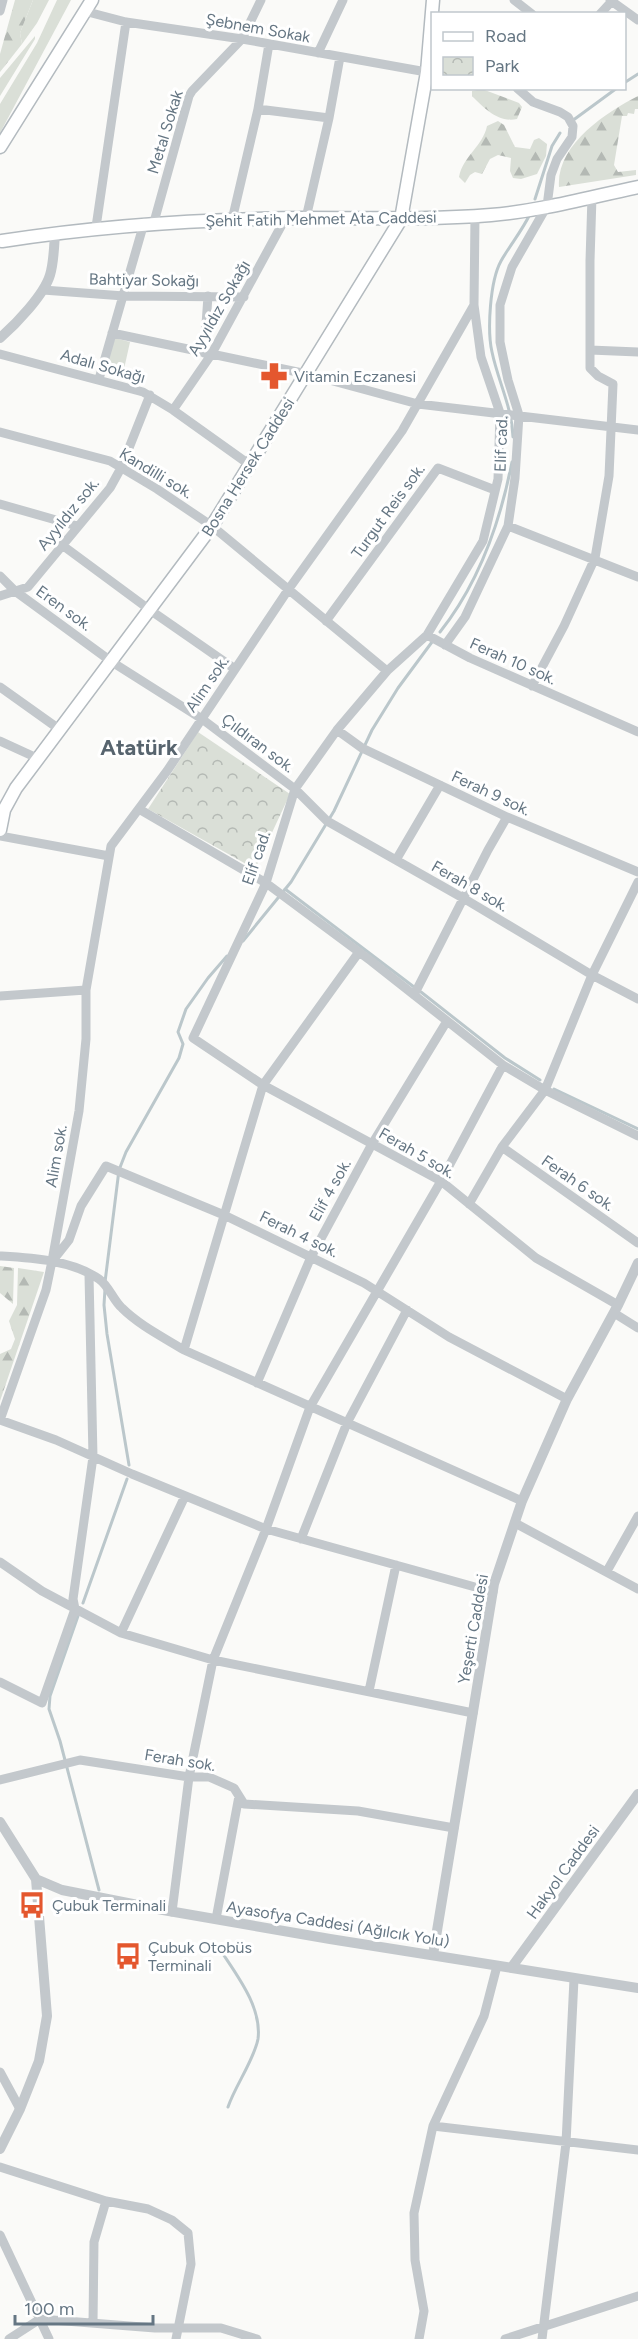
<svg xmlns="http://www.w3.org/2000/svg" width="638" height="2339" font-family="Figtree,sans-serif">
  <defs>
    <pattern id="forest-firs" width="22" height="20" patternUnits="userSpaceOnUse" patternTransform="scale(1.5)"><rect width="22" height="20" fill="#dadfd7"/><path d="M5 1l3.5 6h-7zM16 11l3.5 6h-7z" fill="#b4b9b4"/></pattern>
    <pattern id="park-crowns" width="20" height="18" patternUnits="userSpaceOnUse" patternTransform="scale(1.5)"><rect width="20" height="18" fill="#dadfd7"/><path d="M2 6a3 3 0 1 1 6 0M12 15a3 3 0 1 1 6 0" fill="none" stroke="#b4b9b4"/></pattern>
  </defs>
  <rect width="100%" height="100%" fill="#fafaf8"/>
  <!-- green -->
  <path fill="#dadfd7" d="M33,0H49L37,23L22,44L20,33Z
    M57,0H71L0,133V104L37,43Z
    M35,36V39L0,96V78Z
    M115,338L130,342L122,378L104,373Z"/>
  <!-- forest -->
  <path fill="url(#forest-firs)" d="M15,0H33L20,33L22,44L0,72V54Z
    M482,89L519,103L522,107L517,119C498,123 484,108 472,96V91Z
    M638,96V109H635L634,114L628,113L627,116H622L614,165L618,172L636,170V175L559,187C556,145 605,113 638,96Z
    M498,121L504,125L515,147L530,149L534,140L539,138L547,144L546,156L537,174L521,179L513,178L510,171L511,158L498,155L490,159L482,174L475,172L470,175L465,183L459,177C463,156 483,146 487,126Z
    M0,1266L14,1268L13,1304L0,1293Z
    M18,1268L44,1272L0,1401V1354L11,1349L15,1339L9,1321L17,1305Z"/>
  <!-- park -->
  <path fill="url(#park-crowns)" d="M198,732L290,794L255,869L148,809Z"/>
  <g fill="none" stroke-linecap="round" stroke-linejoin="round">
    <!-- stream -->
    <path stroke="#bbc7cb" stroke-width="3" d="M624,83L638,74
      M572,121L617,88
      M535,199L552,146L560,133
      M513,437C512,407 498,381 492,352C487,330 490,281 501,261C510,245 522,231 530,214
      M440,632C479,583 500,523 512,462
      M285,889L414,987
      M243,941L291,882L334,811L372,730L398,688L432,642
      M421,992L505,1058L540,1080
      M554,1089L638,1129
      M105,1282L119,1170L126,1152L179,1058L183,1044L178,1032L186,1009L208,978L227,956
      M105,1289L104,1305L107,1334L129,1465
      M83,1603L127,1479
      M78,1616L50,1696L49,1709L60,1741L99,1890
      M223,1954C239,1978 262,2009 258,2039C254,2060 235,2086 228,2107"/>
    <defs>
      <path id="secondary" d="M0,147L92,0
        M2,241C104,225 201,219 305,218C367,218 429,220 491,215C540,211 590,197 638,187
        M0,830L4,810L16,788L212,526L401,219L427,72L433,0"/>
    </defs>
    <!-- secondary casing -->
    <use href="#secondary" stroke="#b3babf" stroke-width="15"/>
    <!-- minor -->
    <path stroke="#c3c8cc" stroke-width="9" d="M514,0L532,14
      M610,0L638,20
      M0,11L3,0
      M84,11L126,22L242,39L432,73
      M600,14L613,0
      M318,53L343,0
      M258,109L329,118
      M475,216L474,305L481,357L500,413L498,479L483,541L427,635L387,671L337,730L295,789L266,883L193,1038L263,1085L441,1181L536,1258L618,1305
      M306,218L329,118L340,57
      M232,220L258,109L269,44
      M154,222L189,96L192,91L242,39L261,0
      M96,227L126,22
      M43,290L124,296L244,297
      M112,333L307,374L418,404L638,430
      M590,350L638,352
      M204,353L208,296
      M0,354L143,392L173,410L250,465
      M99,379L144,223
      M173,410L211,355L285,219
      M0,432L110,461L157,489L212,526L387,671
      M0,504L77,526
      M508,526L638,577
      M62,545L150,610L235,669
      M0,576L15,591L112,662L202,719L295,789L327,821L463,898L592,975L638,999
      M0,596L28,587L110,488L121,468L150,395
      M326,621L438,468L495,490
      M427,635L470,658L638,732
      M445,645L465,617L508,526L515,478L519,415L508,380L500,342V305L512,267L547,206L551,175L557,159L572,137L573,126L568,117L560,112L533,102L517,88
      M532,686L564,626L595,558L609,476L613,384L598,376L590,368V261L592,196
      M0,687L59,729
      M337,730L362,748L507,817L638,872
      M0,741L37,758
      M139,809L266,883L371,961L503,1065L545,1090L638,1136
      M0,836L109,856
      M396,860L440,785
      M414,995L488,850L507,817
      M0,996L86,990
      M502,1147L638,1243
      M469,1204L502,1147L545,1090L592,975L638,882
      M0,1256C33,1258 71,1260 99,1279C109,1286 113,1300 122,1308C139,1325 163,1337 184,1350L522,1501
      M54,1259L69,1240L81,1206L106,1166L224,1215L364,1283L449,1337L567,1399
      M614,1313L638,1328
      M184,1350L263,1085L359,952
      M257,1383L311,1257L372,1144L447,1021
      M0,1420L46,1290L52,1261L79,1111L86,1039V990L111,846L167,771L288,590L402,431L474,305
      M0,1420L56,1440L132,1474L266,1529L493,1592
      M515,1523L638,1589
      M301,1539L347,1423L407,1310
      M0,1562L42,1591L121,1633L213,1660L473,1713
      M607,1571L638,1516
      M121,1633L185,1496
      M0,1682L42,1703L75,1609L73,1599L93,1457L89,1275
      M369,1691L396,1565
      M0,1780L80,1760L189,1777H209L234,1788L244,1804L358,1811L454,1828
      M172,1912L189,1777L213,1660L266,1529L310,1407L441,1181L503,1065
      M216,1919L239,1796
      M0,2072L20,2109
      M433,2126L638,2150
      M0,2167L106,2201L148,2209L172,2220L188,2233L191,2264L176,2339
      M0,2235L49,2339
      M93,2323L94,2242L106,2201
      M9,2339L40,2319L155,2328H221L257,2339
      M419,2339L424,2311L415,2260L414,2213L433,2126L484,2016L497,1966
      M505,2339L638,2296
      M542,2339L566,2143L574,1979"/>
    <!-- tertiary -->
    <path stroke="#c3c8cc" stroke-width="10" d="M0,338C16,324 44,295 50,275C54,262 54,246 55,233
      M0,1822L36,1879L47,2016L39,2061L20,2109L0,2149
      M36,1879L62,1890L163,1910L330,1939L638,1988
      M433,1955L494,1584L522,1501L567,1399L618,1305L638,1263
      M511,1968L638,1794"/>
    <!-- secondary -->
    <use href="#secondary" stroke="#fff" stroke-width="12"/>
  </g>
  <!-- icons -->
  <defs>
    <symbol id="pharmacy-bare" viewBox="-9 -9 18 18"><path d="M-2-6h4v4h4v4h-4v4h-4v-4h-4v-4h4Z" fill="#e4572e" stroke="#fff" stroke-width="2.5" paint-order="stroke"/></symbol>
    <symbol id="bus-bare" viewBox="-9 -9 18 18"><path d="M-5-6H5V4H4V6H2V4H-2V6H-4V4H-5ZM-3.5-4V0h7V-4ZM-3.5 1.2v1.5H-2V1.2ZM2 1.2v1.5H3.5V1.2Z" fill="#e4572e" stroke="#fff" stroke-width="2.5" paint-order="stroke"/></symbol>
  </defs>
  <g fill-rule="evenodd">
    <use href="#pharmacy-bare" x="255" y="357" width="38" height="38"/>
    <use href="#bus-bare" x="13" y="1886" width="38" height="38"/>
    <use href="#bus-bare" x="109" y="1937" width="38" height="38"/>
  </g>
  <g text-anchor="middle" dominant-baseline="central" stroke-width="6" stroke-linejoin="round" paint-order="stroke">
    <!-- street labels -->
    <g font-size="16" fill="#657683" stroke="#fff">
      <text transform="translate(258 28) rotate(10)">Şebnem Sokak</text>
      <text transform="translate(165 132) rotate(-73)">Metal Sokak</text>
      <text transform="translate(321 219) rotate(-1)">Şehit Fatih Mehmet Ata Caddesi</text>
      <text transform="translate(144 280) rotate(1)">Bahtiyar Sokağı</text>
      <text transform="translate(219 308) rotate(-60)">Ayyıldız Sokağı</text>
      <text transform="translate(103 366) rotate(16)">Adalı Sokağı</text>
      <text transform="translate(501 444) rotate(-88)">Elif cad.</text>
      <text transform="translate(248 467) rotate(-58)">Bosna Hersek Caddesi</text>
      <text transform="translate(156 473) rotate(31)">Kandilli sok.</text>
      <text transform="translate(388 511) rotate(-54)">Turgut Reis sok.</text>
      <text transform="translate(68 514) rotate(-51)">Ayyıldız sok.</text>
      <text transform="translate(64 608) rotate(36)">Eren sok.</text>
      <text transform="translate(513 661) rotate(24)">Ferah 10 sok.</text>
      <text transform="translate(207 684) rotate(-56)">Alim sok.</text>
      <text transform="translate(258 743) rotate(37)">Çıldıran sok.</text>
      <text transform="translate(491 793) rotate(25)">Ferah 9 sok.</text>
      <text transform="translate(256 858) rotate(-71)">Elif cad.</text>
      <text transform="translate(470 886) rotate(30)">Ferah 8 sok.</text>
      <text transform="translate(417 1153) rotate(30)">Ferah 5 sok.</text>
      <text transform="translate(56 1156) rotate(-80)">Alim sok.</text>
      <text transform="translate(578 1183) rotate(35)">Ferah 6 sok.</text>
      <text transform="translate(330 1190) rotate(-61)">Elif 4 sok.</text>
      <text transform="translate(299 1234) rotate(26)">Ferah 4 sok.</text>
      <text transform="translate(473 1629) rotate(-80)">Yeşerti Caddesi</text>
      <text transform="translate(180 1760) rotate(9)">Ferah sok.</text>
      <text transform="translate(563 1872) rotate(-54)">Hakyol Caddesi</text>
      <text transform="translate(338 1924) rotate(9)">Ayasofya Caddesi (Ağılcık Yolu)</text>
    </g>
    <!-- poi labels -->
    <g font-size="16" fill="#657683" stroke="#fff" text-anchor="start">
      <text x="294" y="376">Vitamin Eczanesi</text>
      <text x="52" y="1905">Çubuk Terminali</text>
      <text x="148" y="1947">Çubuk Otobüs<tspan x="148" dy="18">Terminali</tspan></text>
    </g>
    <!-- district labels -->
    <g font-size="22" font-weight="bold" fill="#57646e" stroke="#fff">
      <text x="139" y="747">Atatürk</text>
    </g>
  </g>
  <!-- legend -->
  <rect x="431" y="12" width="195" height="78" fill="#ffffff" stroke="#c1c8cd" stroke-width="1.5"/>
  <rect x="443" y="32" width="30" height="9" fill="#ffffff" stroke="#c1c8cd" stroke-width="1.5"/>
  <text x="485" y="42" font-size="18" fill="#657683">Road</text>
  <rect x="443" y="57" width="30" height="18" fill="url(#park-crowns)" stroke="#c1c8cd" stroke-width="1.5"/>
  <text x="485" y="72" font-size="18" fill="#657683">Park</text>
  <!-- scale -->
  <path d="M15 2315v9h138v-9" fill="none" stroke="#657683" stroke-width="3"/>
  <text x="24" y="2315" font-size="18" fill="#657683" stroke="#ffffff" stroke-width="4.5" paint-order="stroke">100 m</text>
</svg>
